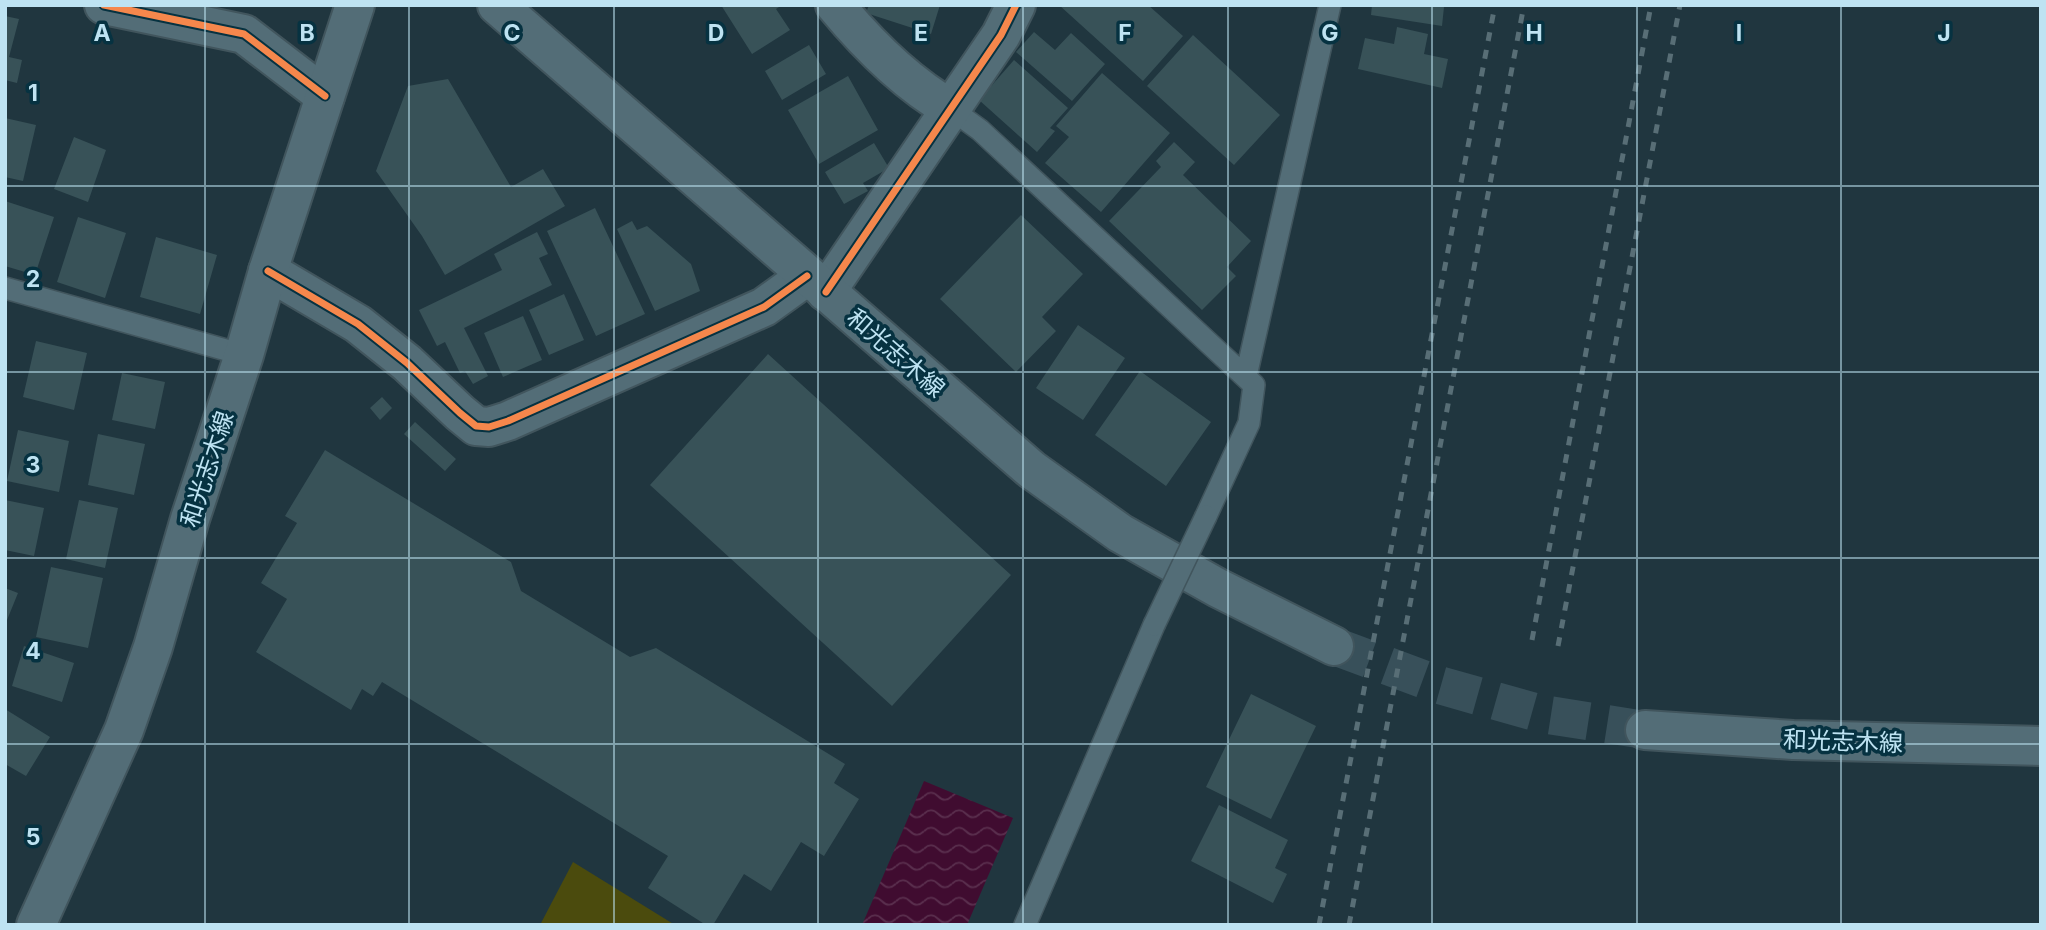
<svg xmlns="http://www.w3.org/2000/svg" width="2046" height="930" font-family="Inter,'Noto Sans JP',sans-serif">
  <defs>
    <pattern id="water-waves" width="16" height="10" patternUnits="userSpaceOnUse" patternTransform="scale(1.75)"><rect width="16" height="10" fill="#400c30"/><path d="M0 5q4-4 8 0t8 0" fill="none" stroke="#5a2f4e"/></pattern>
  </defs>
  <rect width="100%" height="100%" fill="#20363f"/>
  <!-- pitch -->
  <path fill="#4b4b0d" d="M573,862L675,925H540Z"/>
  <!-- water -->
  <path fill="url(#water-waves)" d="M924,781L1013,818L967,925H862Z"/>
  <!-- building -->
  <path fill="#385258" d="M721,5H782L776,9L790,30L752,54Z
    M869,5H940L931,34L866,13Z
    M1059,5H1148L1183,36L1143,81Z
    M1372,5H1432L1444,7L1442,26L1371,15Z
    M5,16L19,19L9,57L22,60L17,83L5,80Z
    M1397,27L1428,34L1424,54L1448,59L1442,88L1358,69L1365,38L1394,44Z
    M1034,32L1055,50L1071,33L1105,64L1072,101L1016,52Z
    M1193,35L1280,115L1234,165L1147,86Z
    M809,45L826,74L782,100L765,71Z
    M1014,60L1068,108L1050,128L1055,131L1037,152L979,100Z
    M1102,73L1170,133L1101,212L1045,163L1069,137L1056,126Z
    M848,76L878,130L819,164L788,110Z
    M448,79L511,187L543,169L565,206L445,275L422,236L376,171L408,86Z
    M5,118L36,125L23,181L5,177Z
    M74,137L106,150L88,202L54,189Z
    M1174,142L1195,162L1183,175L1251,241L1227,267L1236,276L1202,310L1109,221L1161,167L1156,161Z
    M874,143L889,168L863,183L868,191L844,204L825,172Z
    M5,201L54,217L35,275L5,266Z
    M595,208L645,314L596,336L547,231Z
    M1021,215L1083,274L1042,317L1056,331L1016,372L940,299Z
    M78,217L126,233L105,298L57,282Z
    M632,221L637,230L647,226L691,264L700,291L655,311L617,229Z
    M537,232L548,254L539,258L552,285L464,328L488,376L473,384L465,371L460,373L445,342L437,346L419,310L502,270L494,254Z
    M156,237L217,255L200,314L140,297Z
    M564,294L584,340L549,355L529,310Z
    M523,316L542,360L503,377L484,333Z
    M1078,325L1125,358L1083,420L1036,388Z
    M36,341L87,353L74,410L23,397Z
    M768,354L1011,575L892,706L650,485Z
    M1140,371L1211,422L1166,486L1095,435Z
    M122,373L165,382L155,429L112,420Z
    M382,397L392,408L380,420L370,408Z
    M415,422L456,459L445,471L404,434Z
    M18,430L69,441L59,492L7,481Z
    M98,434L145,444L134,495L88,485Z
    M325,450L511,562L521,591L630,657L656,648L845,764L834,783L859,799L824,856L801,842L771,891L744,874L713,925H706L648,888L668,856L382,682L373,696L362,689L351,710L256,652L287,599L261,583L297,523L285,516Z
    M5,500L44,508L34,556L5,550Z
    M79,500L118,508L105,568L66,559Z
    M51,567L103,578L88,648L36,637Z
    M5,588L18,593L5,625Z
    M24,646L74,663L62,702L12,686Z
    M1251,694L1316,726L1271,819L1206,787Z
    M5,709L50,737L26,776L5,764Z
    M1219,805L1288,840L1275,868L1287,874L1273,903L1191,861Z"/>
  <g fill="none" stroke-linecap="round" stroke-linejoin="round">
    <!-- secondary-tunnel -->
    <path stroke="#38505a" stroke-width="38" stroke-dasharray="38 19" stroke-linecap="butt" d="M1334,646L1439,685L1542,714L1645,730"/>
    <defs>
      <path id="lane" d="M951,109L980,130L1254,385L1249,423L1206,516
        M5,288L244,355
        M1246,376L1330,5
        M1025,925L1154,625"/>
      <path id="street" d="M104,5L244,34L325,96
        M835,5C868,45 906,83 951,109
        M268,271L358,324L407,363L460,413L476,426L489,427L508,421L764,307L807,276
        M826,292L1001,35L1016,5"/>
      <path id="secondary" d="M497,5L1032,470L1120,533L1218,588L1334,646
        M1645,730L1793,740L2041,746
        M36,925L124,730L153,647L190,519L244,355L268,271L355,5"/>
    </defs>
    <!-- lane casing -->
    <use href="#lane" stroke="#41555d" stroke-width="24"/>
    <!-- street casing -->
    <use href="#street" stroke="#41555d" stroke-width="42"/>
    <!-- secondary casing -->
    <use href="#secondary" stroke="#41555d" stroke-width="42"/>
    <!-- lane -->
    <use href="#lane" stroke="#536d77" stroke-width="21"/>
    <!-- street -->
    <use href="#street" stroke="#536d77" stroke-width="38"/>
    <!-- secondary -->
    <use href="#secondary" stroke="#536d77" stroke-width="38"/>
    <!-- rail -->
    <path stroke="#586e76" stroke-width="5" stroke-dasharray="9 9" stroke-linecap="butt" d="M1532,640L1651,5
      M1558,646L1680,5
      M1319,925L1495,5
      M1349,925L1524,5"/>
    <defs>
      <path id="lane-bridge" d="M1154,625L1206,516"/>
    </defs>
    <!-- lane-bridge casing -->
    <use href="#lane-bridge" stroke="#41555d" stroke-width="24" stroke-linecap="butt"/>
    <!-- lane-bridge -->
    <use href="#lane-bridge" stroke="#536d77" stroke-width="21"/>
    <defs>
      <path id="cycleway" d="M104,5L244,34L325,96
        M268,271L358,324L407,363L460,413L476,426L489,427L508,421L764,307L807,276
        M826,292L1001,35L1016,5"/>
    </defs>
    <!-- cycleway casing -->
    <use href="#cycleway" stroke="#063241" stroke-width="11"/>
    <!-- cycleway -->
    <use href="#cycleway" stroke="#f5874c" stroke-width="7"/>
  </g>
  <!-- grid -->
  <path fill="none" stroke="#bee3f2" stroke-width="2" stroke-opacity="0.55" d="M205,5V925M409,5V925M614,5V925M818,5V925M1023,5V925M1228,5V925M1432,5V925M1637,5V925M1841,5V925M5,186H2041M5,372H2041M5,558H2041M5,744H2041"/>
  <g text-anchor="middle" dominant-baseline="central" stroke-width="7" stroke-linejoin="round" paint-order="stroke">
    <!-- street labels -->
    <g font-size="24" fill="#bee3f2" stroke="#063241">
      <text transform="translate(896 353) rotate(41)">和光志木線</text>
      <text transform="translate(207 469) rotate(-72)">和光志木線</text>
      <text transform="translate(1843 741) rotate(2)">和光志木線</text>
    </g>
  </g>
  <g font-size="23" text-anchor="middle" font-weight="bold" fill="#bee3f2" stroke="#063241" stroke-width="7" stroke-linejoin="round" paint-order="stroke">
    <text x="102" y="41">A</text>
    <text x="307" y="41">B</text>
    <text x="512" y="41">C</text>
    <text x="716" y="41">D</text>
    <text x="921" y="41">E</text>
    <text x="1125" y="41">F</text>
    <text x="1330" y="41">G</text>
    <text x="1534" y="41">H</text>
    <text x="1739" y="41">I</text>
    <text x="1944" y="41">J</text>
    <text x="33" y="101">1</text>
    <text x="33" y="287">2</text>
    <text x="33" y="473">3</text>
    <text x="33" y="659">4</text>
    <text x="33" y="845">5</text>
  </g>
  <!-- border -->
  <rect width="2046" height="930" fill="none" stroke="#bee3f2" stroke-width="14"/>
</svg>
